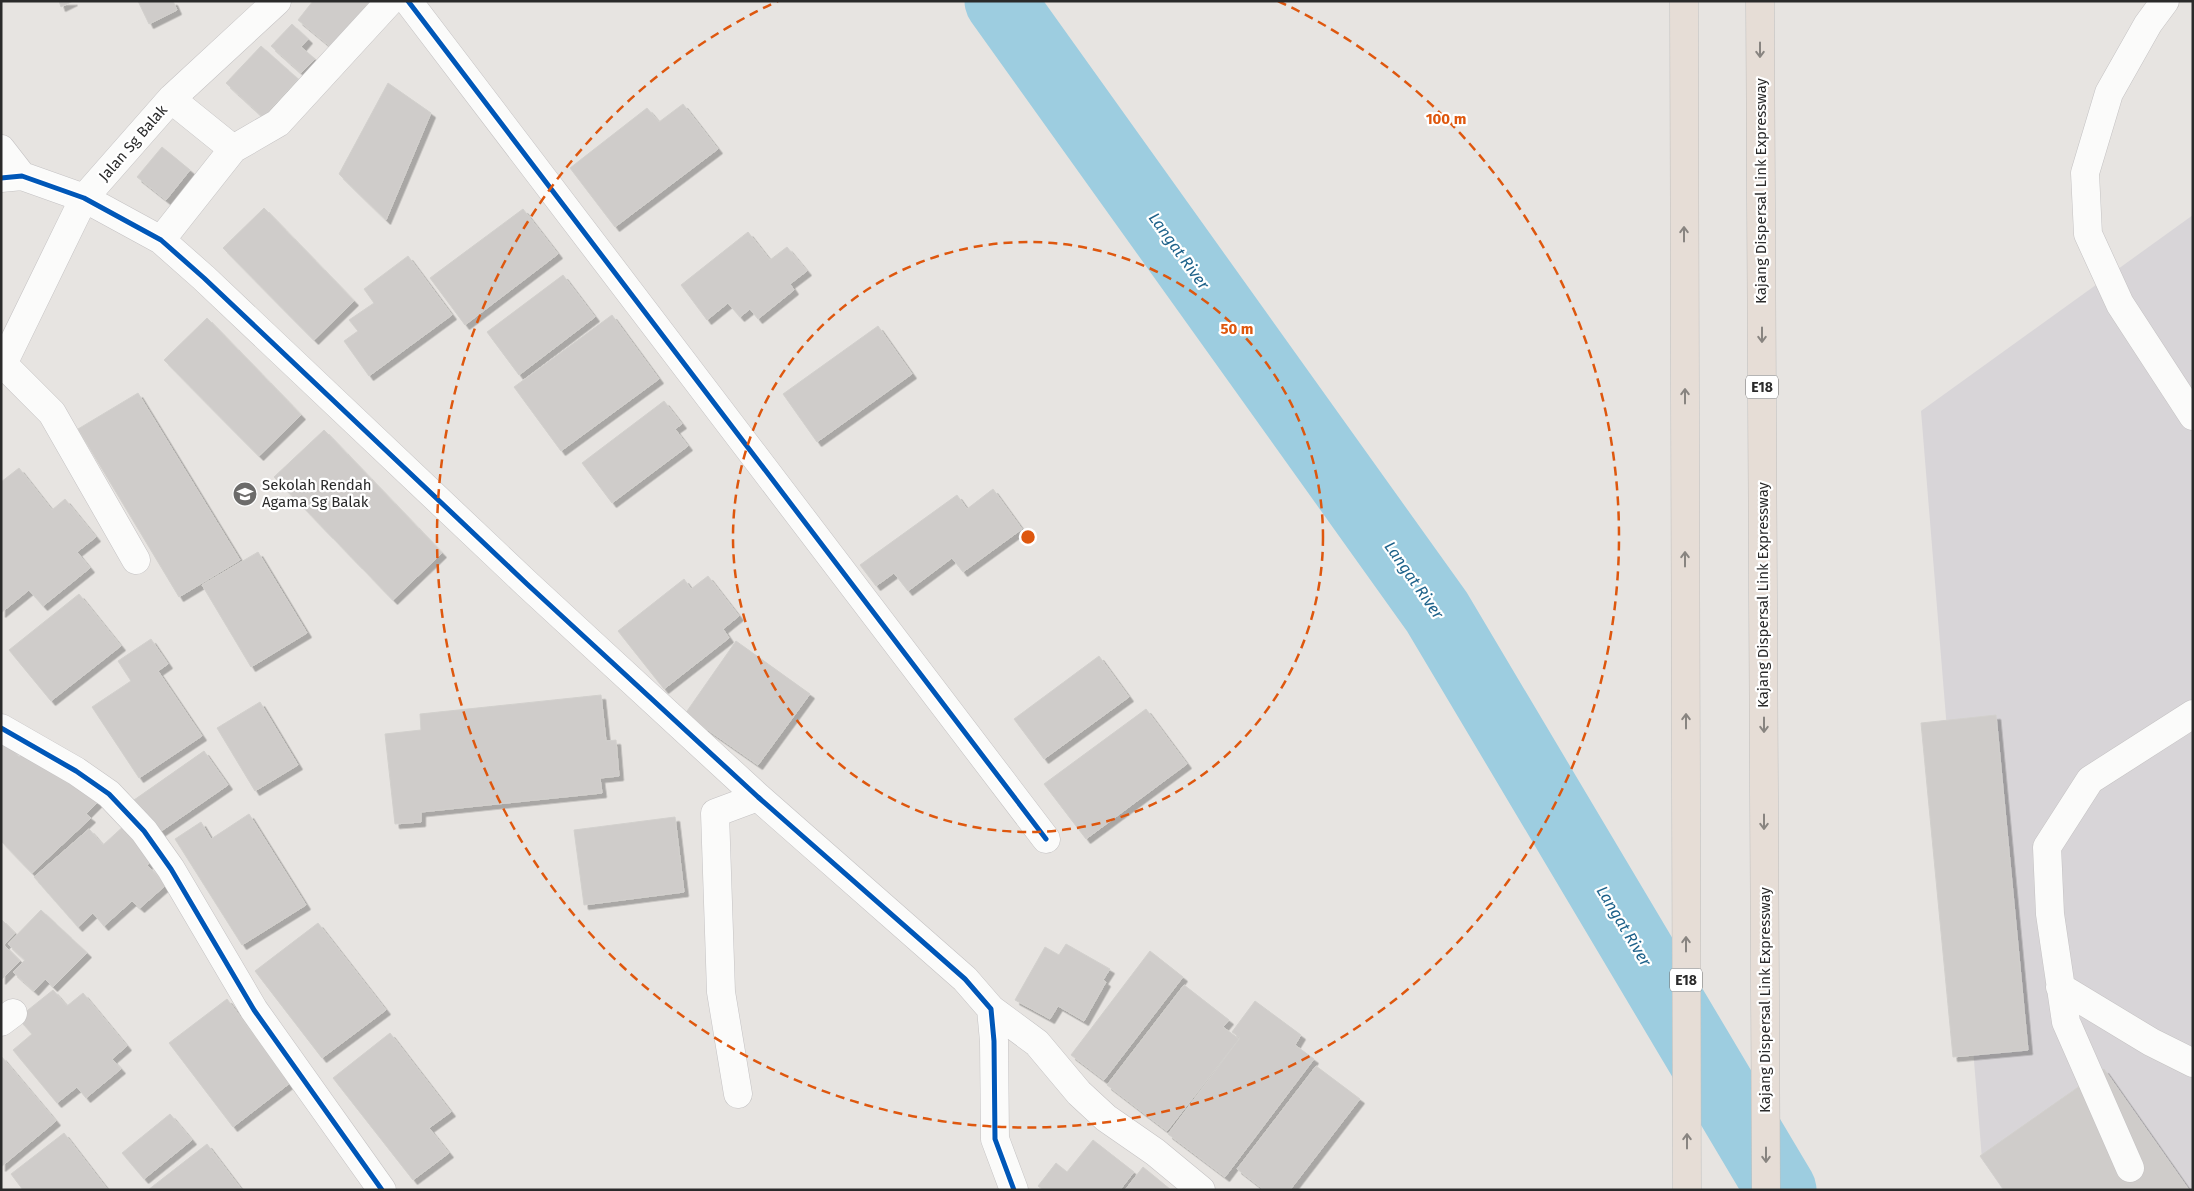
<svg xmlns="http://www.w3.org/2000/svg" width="2194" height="1191" font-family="'Fira Sans',sans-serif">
  <defs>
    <filter id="shadow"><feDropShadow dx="4.5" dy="4.5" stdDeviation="0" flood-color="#0004"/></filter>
  </defs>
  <rect width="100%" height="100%" fill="#e7e4e1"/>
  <!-- industrial -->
  <path fill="#d8d5d8" d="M2193,215V1190H2003L1982,1159L1921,411Z"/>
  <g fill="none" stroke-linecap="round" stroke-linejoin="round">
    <!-- river -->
    <path stroke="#9dcde0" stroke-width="71" d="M1000,1L1437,612L1781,1190"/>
  </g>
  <!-- building -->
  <path fill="#cfccca" stroke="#d2d0cd" filter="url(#shadow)" d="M59,1H73L61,7Z
    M138,1H173L177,10L149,24Z
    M313,1H368L369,2L332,48L298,20Z
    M292,24L308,39L301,47L315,59L301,73L271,46Z
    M261,46L298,79L263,117L226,83Z
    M388,83L431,113L386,220L339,174Z
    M683,104L718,149L615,227L570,168L647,108L659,122Z
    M162,147L190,170L166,200L137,177Z
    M264,208L354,301L314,340L223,248Z
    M523,209L558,254L465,325L430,278Z
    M748,232L770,260L787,247L807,271L790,284L794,290L758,319L750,309L740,317L728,303L707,320L681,285Z
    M408,256L452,315L369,376L344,341L358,331L349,320L374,303L364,289Z
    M563,275L595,317L519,375L487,332Z
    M612,315L659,379L561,451L514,387Z
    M207,318L301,415L259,456L164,360Z
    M878,326L912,374L817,442L783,394Z
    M138,393L240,560L179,597L78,429Z
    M664,401L682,424L675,429L688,446L612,503L582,463Z
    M324,430L442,553L393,600L274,477Z
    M19,468L52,510L65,499L96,537L77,552L90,568L43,606L29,590L1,613V482Z
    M993,489L1022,529L963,572L952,558L908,591L894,573L876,586L860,565L957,495L967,509Z
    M258,552L307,633L251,667L202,585Z
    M708,576L739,616L723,629L729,638L664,689L618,631L684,579L691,589Z
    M79,594L121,646L51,701L9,650Z
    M151,639L168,664L158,671L202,736L139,778L92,707L131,681L118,661Z
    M736,641L810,694L758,765L685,714Z
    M1099,656L1129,697L1044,759L1014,719Z
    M601,695L606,741L616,740L619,776L600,778L602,793L421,812V822L395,824L385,734L421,730L420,714Z
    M260,702L298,765L255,791L217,728Z
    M1146,709L1187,764L1086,839L1044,784Z
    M1996,715L2028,1050L1953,1057L1921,723Z
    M1,738L19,757L26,749L101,799L86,814L91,818L32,873L1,841Z
    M204,751L228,785L157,834L134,800Z
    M249,814L306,905L242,945L175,839L201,822L211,839Z
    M675,817L684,892L584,905L574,830Z
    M126,824L155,858L147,865L166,885L140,908L132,901L104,926L93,913L78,927L34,877L89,829L103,845Z
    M41,910L87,953L53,987L45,979L34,991L13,972L25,960L8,944Z
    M1,919L15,933L4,945L20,961L1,980Z
    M318,923L386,1010L322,1058L255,971Z
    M1066,944L1110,969L1103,980L1106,982L1084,1021L1058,1006L1050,1019L1015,1000L1045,947L1059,955Z
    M1150,951L1183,977L1104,1080L1071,1055Z
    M1184,985L1229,1020L1223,1027L1239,1039L1167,1131L1107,1085Z
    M53,990L67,1006L83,993L127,1046L112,1059L121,1069L86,1098L77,1087L57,1103L13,1050L32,1034L18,1018Z
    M227,999L290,1083L233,1127L169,1043Z
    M1255,1001L1301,1035L1295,1045L1314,1059L1225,1177L1168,1134L1240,1038L1232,1032Z
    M390,1033L451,1112L429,1128L449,1153L413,1180L333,1078Z
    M1,1056L56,1121L1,1167Z
    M1316,1066L1360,1099L1290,1190H1264L1237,1169Z
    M2104,1069L2189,1190H2004L1980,1156Z
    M170,1114L192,1140L144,1179L122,1153Z
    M64,1133L108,1190H23L11,1174Z
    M1093,1140L1134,1172L1120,1190H1043L1038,1186L1056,1163L1067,1172Z
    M207,1144L242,1190H148Z
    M1143,1167L1171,1190H1125Z"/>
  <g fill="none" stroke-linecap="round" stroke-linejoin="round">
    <defs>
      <path id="minor" d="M408,1L1046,839
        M2165,1L2148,24L2109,93L2085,173L2088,234L2120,304L2193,416
        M171,99L233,149L278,123L390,1
        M1,149L22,176
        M1,178L22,176L84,198L161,240L204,278L527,584L758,797L965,979L991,1009L994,1041L995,1139L1014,1190
        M161,240L233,149
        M3,364L52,413L136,560
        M1,368L84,198L171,99L277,1
        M1,728L76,771L109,794L144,831L171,869L254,1010L382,1190
        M2060,987L2151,1042L2193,1063
        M991,1009L1037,1043L1079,1093L1106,1118L1155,1152L1201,1190
        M1,1022L13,1013
        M738,1094L721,992L715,813L758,797
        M2130,1168L2066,1022L2050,914L2047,847L2090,780L2193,714"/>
      <path id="highway" d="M1684,1L1687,1190
        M1760,1L1766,1190"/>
    </defs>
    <!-- minor casing -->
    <use href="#minor" stroke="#c4c2c3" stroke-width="29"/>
    <!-- highway casing -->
    <use href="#highway" stroke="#bfbfbe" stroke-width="29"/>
    <!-- minor -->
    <use href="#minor" stroke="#fbfbfa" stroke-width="28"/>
    <!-- highway -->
    <use href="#highway" stroke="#e6ddd6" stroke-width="28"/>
    <defs>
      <path id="cycleway" d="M408,1L1046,839
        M1,178L22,176L84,198L161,240L204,278L527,584L758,797L965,979L991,1009L994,1041L995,1139L1014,1190
        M1,728L76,771L109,794L144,831L171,869L254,1010L382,1190"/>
    </defs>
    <!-- cycleway casing -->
    <use href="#cycleway" stroke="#fff" stroke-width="8"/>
    <!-- cycleway -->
    <use href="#cycleway" stroke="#0057b8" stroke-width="5"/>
  </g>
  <!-- one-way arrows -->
  <defs><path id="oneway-shaft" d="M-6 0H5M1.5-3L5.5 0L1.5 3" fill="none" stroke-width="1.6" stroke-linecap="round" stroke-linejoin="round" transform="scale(1.25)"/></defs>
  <g stroke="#888480">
    <use href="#oneway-shaft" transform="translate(1760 50) rotate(90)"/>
    <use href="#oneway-shaft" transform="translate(1684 234) rotate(-90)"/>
    <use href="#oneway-shaft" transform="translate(1762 335) rotate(90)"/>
    <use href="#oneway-shaft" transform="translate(1685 396) rotate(-90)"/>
    <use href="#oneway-shaft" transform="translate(1685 559) rotate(-90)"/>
    <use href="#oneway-shaft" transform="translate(1686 721) rotate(-90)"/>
    <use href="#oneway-shaft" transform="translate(1764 725) rotate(90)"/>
    <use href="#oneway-shaft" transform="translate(1764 822) rotate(90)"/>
    <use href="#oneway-shaft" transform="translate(1686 944) rotate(-90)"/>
    <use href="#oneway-shaft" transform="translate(1687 1141) rotate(-90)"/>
    <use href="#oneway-shaft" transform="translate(1766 1155) rotate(90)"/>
  </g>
  <!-- distance rings -->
  <g fill="none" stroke="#de570e" stroke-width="2.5" stroke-dasharray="9 6">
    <circle cx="1028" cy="537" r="295"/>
    <path d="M1278 1A591 591 0 1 1 778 1"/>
  </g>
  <!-- icons -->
  <defs>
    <symbol id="school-disc" viewBox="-11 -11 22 22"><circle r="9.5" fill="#6c6b6a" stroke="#fff"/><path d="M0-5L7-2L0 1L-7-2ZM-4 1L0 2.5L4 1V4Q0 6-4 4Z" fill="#fff"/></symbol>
  </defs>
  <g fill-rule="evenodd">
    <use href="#school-disc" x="231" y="480" width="28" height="28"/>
  </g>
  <g text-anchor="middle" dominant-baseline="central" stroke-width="4.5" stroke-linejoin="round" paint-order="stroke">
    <!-- shield labels -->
    <g fill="#fff" stroke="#6a6a6a" stroke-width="1">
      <rect x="1746" y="375.5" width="32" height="23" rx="4"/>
      <rect x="1670" y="968.5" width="32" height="23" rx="4"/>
    </g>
    <g font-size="14" font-weight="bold" fill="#2a2a2a">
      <text x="1762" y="387">E18</text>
      <text x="1686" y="980">E18</text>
    </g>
    <!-- street labels -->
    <g font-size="15" fill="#2a2a2a" stroke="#fff">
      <text transform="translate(133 143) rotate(-49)">Jalan Sg Balak</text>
      <text transform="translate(1761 191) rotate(-90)">Kajang Dispersal Link Expressway</text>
      <text transform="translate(1763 595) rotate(-90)">Kajang Dispersal Link Expressway</text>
      <text transform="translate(1765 1000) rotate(-90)">Kajang Dispersal Link Expressway</text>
    </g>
    <!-- poi labels -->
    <g font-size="15" fill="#2a2a2a" stroke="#fff" text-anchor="start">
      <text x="262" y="485">Sekolah Rendah<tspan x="262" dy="17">Agama Sg Balak</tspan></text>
    </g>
    <!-- water labels -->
    <g font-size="16" font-style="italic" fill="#1e628a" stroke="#fff">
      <text transform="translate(1179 251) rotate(54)">Langat River</text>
      <text transform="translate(1414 580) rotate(55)">Langat River</text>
      <text transform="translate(1624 926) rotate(59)">Langat River</text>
    </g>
  </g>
  <circle cx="1028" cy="537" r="8" fill="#de570e" stroke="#fff" stroke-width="2.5"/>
  <g font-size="15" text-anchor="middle" font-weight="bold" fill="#de570e" stroke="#fff" stroke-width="4.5" stroke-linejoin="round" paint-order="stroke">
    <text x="1446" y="124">100 m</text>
    <text x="1237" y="334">50 m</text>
  </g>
  <!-- border -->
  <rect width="2194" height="1191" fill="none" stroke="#2a2a2a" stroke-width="5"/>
</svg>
